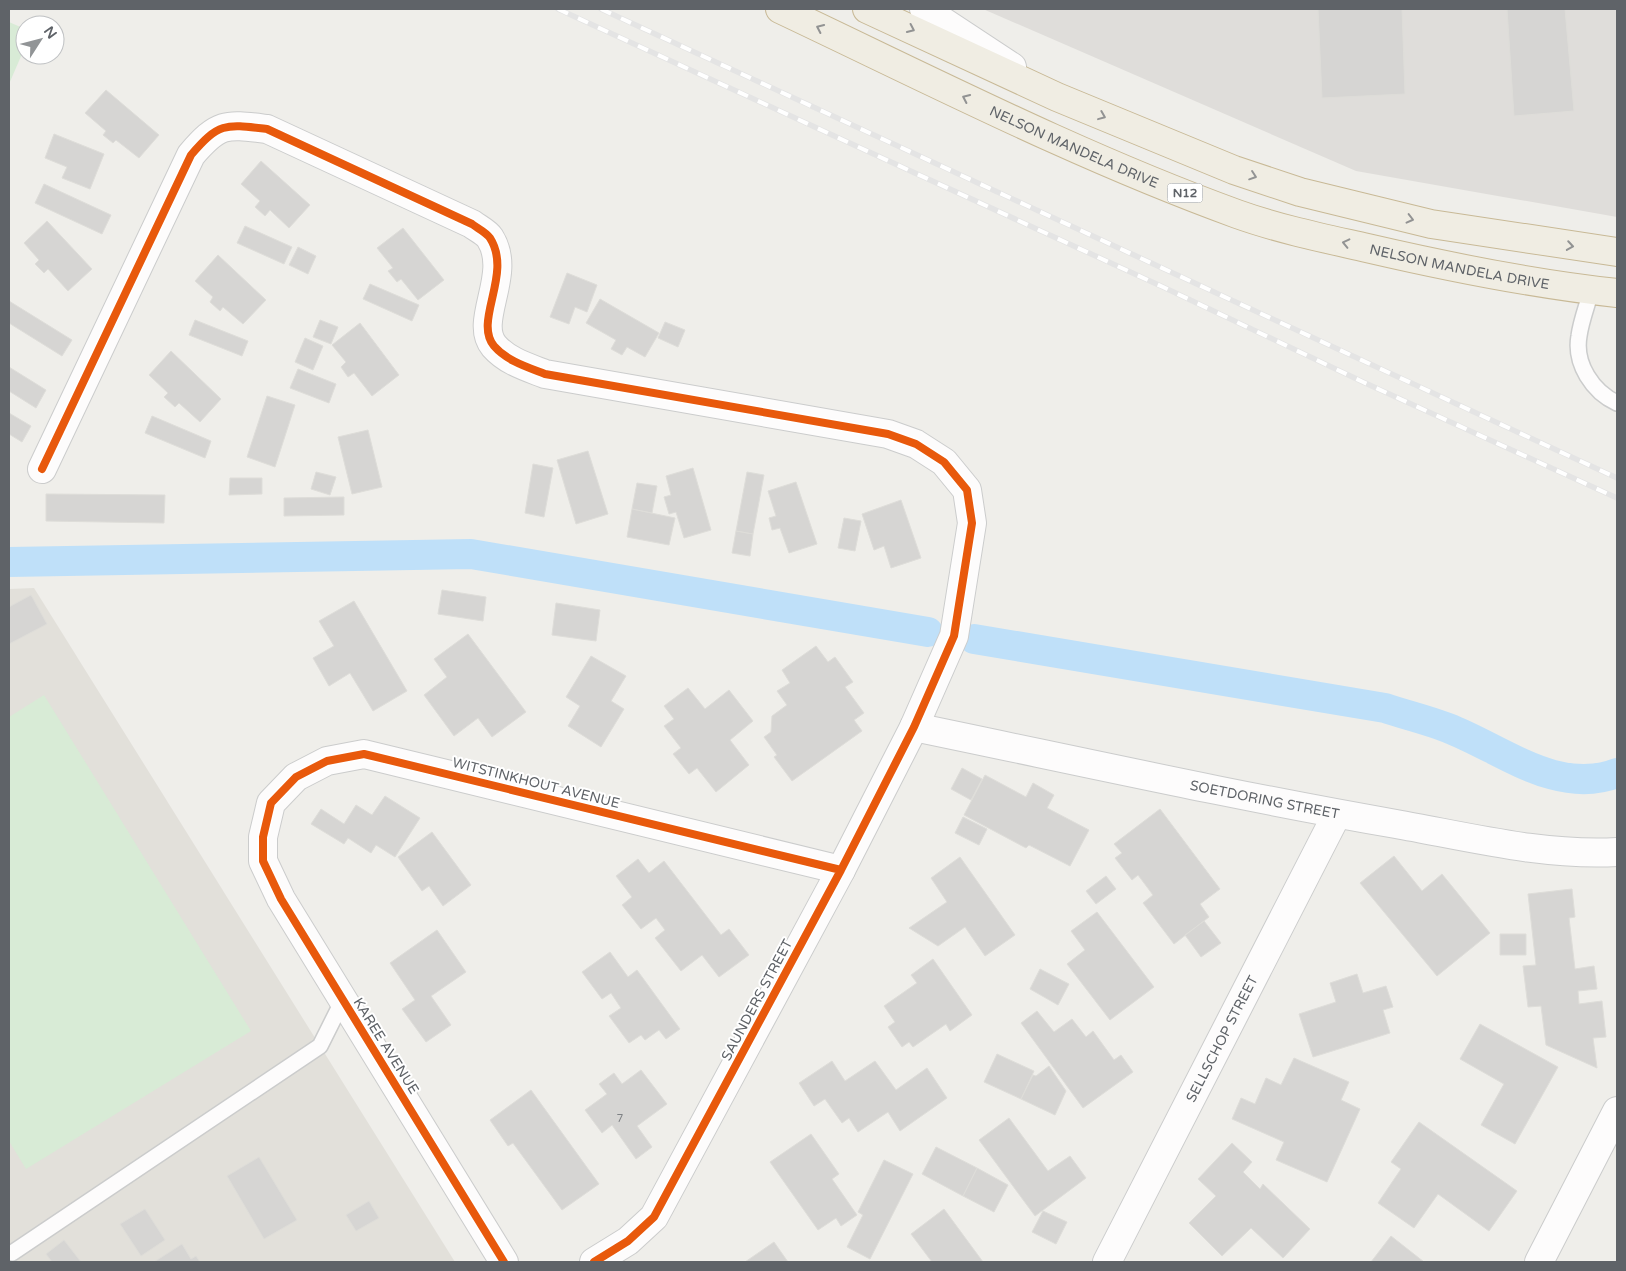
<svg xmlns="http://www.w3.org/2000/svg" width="1626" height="1271" font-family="'Varela Round',sans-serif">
  <rect width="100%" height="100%" fill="#efeeea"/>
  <!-- industrial -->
  <path fill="#dfddda" d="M983,9H1617V217L1356,171Z"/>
  <!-- education -->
  <path fill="#e2e0da" d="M34,588L455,1262H9V589Z"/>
  <!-- green -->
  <path fill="#d8ebd6" d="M9,22L25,29V47L9,84Z
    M44,695L251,1031L26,1169L9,1141V717Z"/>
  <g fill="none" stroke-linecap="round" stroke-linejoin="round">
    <!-- canal -->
    <path stroke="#bfe0f9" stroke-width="30" d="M9,562L471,554L928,632
      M974,639L1385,708C1406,715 1428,720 1448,728C1502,749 1557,796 1617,773"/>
  </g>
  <!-- building -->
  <path fill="#d6d5d3" stroke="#deddd9" d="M1318,9H1402L1405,94L1322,98Z
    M1507,9H1565L1574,111L1514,116Z
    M106,90L159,135L139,158L116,140L113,143L103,135L106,131L85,113Z
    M54,134L104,154L90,189L62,178L67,167L45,158Z
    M261,161L310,205L289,228L270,210L265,216L255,207L260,201L241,184Z
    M44,184L111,215L102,234L35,203Z
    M47,221L92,269L68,291L48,269L44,273L35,264L39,260L24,243Z
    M245,226L292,247L284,264L237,243Z
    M403,228L444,280L418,300L401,279L397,282L388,271L393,268L377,248Z
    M298,247L316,256L308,274L289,265Z
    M218,255L266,300L243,324L223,307L220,311L210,302L213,297L195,281Z
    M567,273L597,285L587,312L575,307L569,324L550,317Z
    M370,284L419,305L412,321L363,299Z
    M600,299L659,333L645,357L627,347L622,355L611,349L616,340L586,323Z
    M9,301L72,340L62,356L9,323Z
    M195,320L248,341L242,356L189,335Z
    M320,320L338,327L331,344L313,337Z
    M665,322L685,330L678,347L658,338Z
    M360,323L399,375L372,396L354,373L348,377L341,367L346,362L332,345Z
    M305,338L323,346L313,370L295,362Z
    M171,351L221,399L200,422L179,403L175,407L164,397L168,393L149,375Z
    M9,367L46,390L36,408L9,391Z
    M298,369L336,384L329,403L290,388Z
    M267,396L295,405L275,467L247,457Z
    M9,413L31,426L22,442L9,434Z
    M152,416L211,441L205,458L145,433Z
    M368,430L382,487L352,494L338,437Z
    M588,451L608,514L576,524L557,460Z
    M533,464L553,468L544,517L525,513Z
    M693,468L711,530L684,538L676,512L669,514L664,497L671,495L666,476Z
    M316,472L336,477L330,495L311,489Z
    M747,472L764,475L753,534L736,531Z
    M230,478H262V494L229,495Z
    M796,482L817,544L789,553L780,528L772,530L769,518L776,516L768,491Z
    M637,483L657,486L652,513L632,509Z
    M46,494L165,495L164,523L46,521Z
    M344,497V515L284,516V498Z
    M901,500L921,558L891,568L884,546L874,550L862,514Z
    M632,509L675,518L669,545L627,537Z
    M844,518L861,521L855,551L838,548Z
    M736,531L753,534L750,556L732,553Z
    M442,590L486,597L483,621L438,614Z
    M31,595L47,624L9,644V607Z
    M354,601L407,691L373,711L350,673L329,686L313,658L334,646L319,621Z
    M556,603L600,610L596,641L552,635Z
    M468,634L526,712L492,737L478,718L454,736L424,695L447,677L434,659Z
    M816,646L828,662L835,657L853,682L845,687L864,713L854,720L862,731L792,781L774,757L777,755L764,737L771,732L772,716L787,705L777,691L790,683L782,670Z
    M591,656L626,676L611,701L624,709L601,747L568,726L580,706L566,697Z
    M688,688L705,709L729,690L753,721L730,740L749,765L716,792L697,768L689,774L673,754L681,748L664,726L674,719L664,706Z
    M962,768L982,779L971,800L951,789Z
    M985,775L1026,797L1033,783L1054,795L1047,808L1089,830L1070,866L1029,845L1026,848L964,815Z
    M385,796L420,818L395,857L376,845L371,853L348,838L344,844L311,824L321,809L344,824L356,805L372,815Z
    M1160,809L1220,889L1200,904L1209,917L1174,944L1143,903L1153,895L1138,875L1132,880L1115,858L1122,853L1114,844Z
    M963,817L987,829L979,845L955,833Z
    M432,832L471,885L443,906L429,886L422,891L398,857Z
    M1394,856L1422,891L1442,874L1490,933L1437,976L1360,883Z
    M960,857L1015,935L985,956L965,927L938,946L909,928L947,902L931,878Z
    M638,859L649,873L664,861L721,935L729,929L749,955L719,977L702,955L681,971L655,938L665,930L656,918L641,929L622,905L632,897L616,876Z
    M1106,876L1116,889L1096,904L1086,891Z
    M1572,889L1575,917L1569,918L1575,969L1594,966L1597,989L1578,991L1579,1004L1602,1001L1606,1037L1593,1038L1597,1068L1546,1045L1541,1006L1528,1007L1523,966L1536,965L1528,894Z
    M1097,912L1154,987L1110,1020L1067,964L1085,950L1071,931Z
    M1204,921L1221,943L1201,957L1185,935Z
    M437,930L466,972L431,996L451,1025L426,1042L402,1009L415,1000L390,963Z
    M1500,934H1526V955H1500Z
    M610,952L628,977L637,970L680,1029L666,1039L659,1030L645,1040L641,1035L629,1043L609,1016L621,1008L611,993L602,999L582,972Z
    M933,959L972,1015L950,1031L946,1024L913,1047L909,1042L902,1047L888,1027L895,1022L884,1006L917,983L911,975Z
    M1040,969L1069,984L1058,1005L1030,989Z
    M1357,974L1363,993L1386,986L1393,1007L1383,1010L1390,1033L1313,1057L1299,1014L1336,1002L1330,983Z
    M1037,1011L1054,1032L1072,1019L1086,1037L1093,1031L1114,1060L1121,1055L1133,1072L1083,1108L1021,1023Z
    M1480,1024L1558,1067L1515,1144L1481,1125L1504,1084L1460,1059Z
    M997,1054L1034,1071L1021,1099L984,1082Z
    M1294,1058L1349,1082L1341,1100L1360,1109L1327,1182L1276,1160L1284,1142L1232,1119L1241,1098L1255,1104L1266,1078L1281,1085Z
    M832,1061L845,1081L875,1061L896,1090L927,1068L947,1098L900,1131L888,1112L858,1132L849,1118L842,1123L825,1099L814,1106L799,1083Z
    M1049,1066L1066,1091L1055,1115L1021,1099L1033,1075L1036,1076Z
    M641,1070L667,1104L637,1126L652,1147L636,1159L612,1125L602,1133L585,1110L607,1094L599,1084L614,1073L622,1084Z
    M531,1090L599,1184L562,1210L513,1143L508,1146L490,1120Z
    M1009,1118L1048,1171L1070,1156L1086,1178L1035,1216L979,1140Z
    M1419,1122L1517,1191L1489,1231L1438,1194L1414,1228L1378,1203L1401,1169L1391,1162Z
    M811,1134L839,1174L832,1179L857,1215L841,1226L836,1218L818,1230L770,1162Z
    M1232,1143L1252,1162L1243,1172L1260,1189L1263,1184L1310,1229L1283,1258L1251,1228L1222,1256L1189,1223L1216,1196L1198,1179Z
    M936,1147L977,1168L963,1196L922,1174Z
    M259,1157L297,1220L264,1239L227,1176Z
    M884,1160L913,1174L870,1259L847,1247L863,1215L858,1212Z
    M977,1168L1008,1185L994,1212L963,1196Z
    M369,1201L379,1218L356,1231L346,1215Z
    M145,1209L165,1240L141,1256L120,1224Z
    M944,1209L983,1262H932L911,1234Z
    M1043,1211L1067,1222L1056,1244L1032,1232Z
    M1391,1236L1424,1262H1371Z
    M64,1240L81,1262H52L46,1254Z
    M774,1242L788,1262H745Z
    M182,1244L191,1259L196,1256L200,1262H154Z"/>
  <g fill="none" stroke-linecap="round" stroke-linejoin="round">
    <defs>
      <path id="lane" d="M1591,291C1587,306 1581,321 1579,336C1574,364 1593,392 1617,403
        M12,1253L320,1046L343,1000"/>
      <g id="street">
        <path d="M924,9L1012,67"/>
        <path d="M42,469L191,155C219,122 226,124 267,129L472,224C477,228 486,232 490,238C513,274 473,321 494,346C507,361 527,367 545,374L888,434L916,444L944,462L967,490L972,523L954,636L914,727L841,870L654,1217L628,1241L594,1262"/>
        <path id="s1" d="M914,727C1074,760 1235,796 1396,824C1469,837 1543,856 1617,852"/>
        <path d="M504,1262L281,899L263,861V837L271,803L296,777L327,761L364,754L841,870"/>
        <path id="s2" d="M1107,1262L1337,814"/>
        <path d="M1539,1262L1617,1111"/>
      </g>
      <g id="highway">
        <path id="s3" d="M780,9C930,80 1080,157 1237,214C1279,229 1323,238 1367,248C1449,267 1533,284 1617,293"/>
        <path d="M867,9L1057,97L1234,170L1300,192L1431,224L1617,252"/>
      </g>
    </defs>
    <!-- lane casing -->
    <use href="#lane" stroke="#cbcccc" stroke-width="18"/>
    <!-- street casing -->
    <use href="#street" stroke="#cbcccc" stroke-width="30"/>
    <!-- highway casing -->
    <use href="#highway" stroke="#c8b996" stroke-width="30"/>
    <!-- lane -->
    <use href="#lane" stroke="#fdfcfc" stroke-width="15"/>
    <!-- street -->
    <use href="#street" stroke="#fdfcfc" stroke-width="28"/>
    <!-- highway -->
    <use href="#highway" stroke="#f0ede3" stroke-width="28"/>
    <defs>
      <path id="rail" d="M558,9L1163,287L1363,382L1617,498
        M601,9L1617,478"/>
    </defs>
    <!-- rail casing -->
    <use href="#rail" stroke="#e4e4e4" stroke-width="5.5"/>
    <!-- rail -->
    <use href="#rail" stroke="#fff" stroke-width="4" stroke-dasharray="11" stroke-linecap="butt"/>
    <defs>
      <path id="cycleway" d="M42,469L191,155C219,122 226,124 267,129L472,224C477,228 486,232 490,238C513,274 473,321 494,346C507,361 527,367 545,374L888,434L916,444L944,462L967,490L972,523L954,636L914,727L841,870L654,1217L628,1241L594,1262
        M504,1262L281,899L263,861V837L271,803L296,777L327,761L364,754L841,870"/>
    </defs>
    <!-- cycleway casing -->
    <use href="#cycleway" stroke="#fff" stroke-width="11"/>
    <!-- cycleway -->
    <use href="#cycleway" stroke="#e8590c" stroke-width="8"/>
  </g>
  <!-- one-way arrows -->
  <defs><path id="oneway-chevron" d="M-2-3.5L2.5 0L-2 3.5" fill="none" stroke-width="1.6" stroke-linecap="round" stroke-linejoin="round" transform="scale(1.25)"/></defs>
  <g stroke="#929393">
    <use href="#oneway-chevron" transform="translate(820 28) rotate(-155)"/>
    <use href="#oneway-chevron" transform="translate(911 29) rotate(25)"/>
    <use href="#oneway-chevron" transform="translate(966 98) rotate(-155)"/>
    <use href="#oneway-chevron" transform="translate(1102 116) rotate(22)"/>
    <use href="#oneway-chevron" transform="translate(1253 176) rotate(19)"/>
    <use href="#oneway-chevron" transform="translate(1410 219) rotate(14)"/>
    <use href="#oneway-chevron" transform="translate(1346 243) rotate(-167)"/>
    <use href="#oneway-chevron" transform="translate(1570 246) rotate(9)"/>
  </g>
  <g text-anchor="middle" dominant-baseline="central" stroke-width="4" stroke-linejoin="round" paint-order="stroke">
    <!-- number labels -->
    <g font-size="11" fill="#7e8184">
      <text x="620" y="1118">7</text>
    </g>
    <!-- shield labels -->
    <rect fill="#fff" stroke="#8f9295" stroke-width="1" x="1167.5" y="183.5" width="35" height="19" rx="4"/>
    <g font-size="12" font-weight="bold" fill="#5f6368">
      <text x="1185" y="193">N12</text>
    </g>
    <!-- street labels -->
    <g font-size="14" fill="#5f6368" stroke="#fff">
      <text stroke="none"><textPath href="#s3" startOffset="325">NELSON MANDELA DRIVE</textPath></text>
      <text stroke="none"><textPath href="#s3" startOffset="730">NELSON MANDELA DRIVE</textPath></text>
      <text transform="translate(536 783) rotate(14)">WITSTINKHOUT AVENUE</text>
      <text stroke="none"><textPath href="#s1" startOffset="358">SOETDORING STREET</textPath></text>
      <text transform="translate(757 1000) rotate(-62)">SAUNDERS STREET</text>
      <text stroke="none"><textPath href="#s2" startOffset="251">SELLSCHOP STREET</textPath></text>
      <text transform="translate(386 1046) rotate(58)">KAREE AVENUE</text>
    </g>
  </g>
  <!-- border -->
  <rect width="1626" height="1271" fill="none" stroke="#5f6368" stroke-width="20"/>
  <!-- north arrow -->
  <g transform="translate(40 40) rotate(54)"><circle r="24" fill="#ffffff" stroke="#bfc1c3"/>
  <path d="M0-4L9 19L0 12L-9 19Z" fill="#919496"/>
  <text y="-8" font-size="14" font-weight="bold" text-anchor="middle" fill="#5f6368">N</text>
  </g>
</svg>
